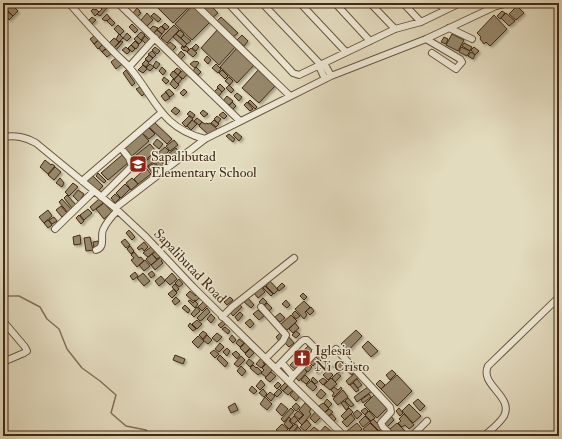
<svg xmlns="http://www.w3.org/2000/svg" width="562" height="439" font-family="'IM FELL Double Pica',serif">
  <defs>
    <filter id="shadow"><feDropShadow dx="2" dy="2" stdDeviation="1" flood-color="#0004"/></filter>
  </defs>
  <rect width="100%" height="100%" fill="#e3dbbe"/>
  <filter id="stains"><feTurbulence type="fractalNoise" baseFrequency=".005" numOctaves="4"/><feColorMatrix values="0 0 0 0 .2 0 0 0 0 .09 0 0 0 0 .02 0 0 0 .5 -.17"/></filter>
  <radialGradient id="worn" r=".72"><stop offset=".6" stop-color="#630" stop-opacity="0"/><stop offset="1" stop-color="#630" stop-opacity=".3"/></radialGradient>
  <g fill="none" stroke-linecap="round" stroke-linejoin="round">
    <!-- stream -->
    <path stroke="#837156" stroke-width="1.5" d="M3,293L5,296H19L40,307L47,319L59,329L67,349L82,368L100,381L116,395L111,413L126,426L146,430L154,436
      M218,436L222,434L225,436"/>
  </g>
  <!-- building -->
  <path fill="#96876b" stroke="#432b12" filter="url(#shadow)" d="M98,3H102L107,8L100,16L97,14L102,9L97,4Z
    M153,3H190L192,4L173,23Z
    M196,3H208L218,13L211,19Z
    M11,4L18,11L13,16L6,9Z
    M193,5L210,22L192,40L175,24Z
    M517,6L524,13L516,20L509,14Z
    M137,8L140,11L139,12L141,13L137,17L133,13Z
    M93,9L95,10L96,9L99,12L95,16L91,11Z
    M502,11L505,13L500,19L497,16Z
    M8,12L13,16L9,20L5,15Z
    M147,13L153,20L147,26L141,20Z
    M154,13L161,19L158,22L151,16Z
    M506,13L515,21L509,26L501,18Z
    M107,14L110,18L107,21L106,20L105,21L102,19Z
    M494,15L507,29L490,46L486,42L484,44L480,39L481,37L477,33Z
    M92,17L96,20L92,24L89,20Z
    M221,17L238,33L232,38L216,22Z
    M110,18L115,23L112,26L107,21Z
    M165,23L169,27L166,30L162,26Z
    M132,24L138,30L135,33L129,27Z
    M118,25L124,31L120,35L114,29Z
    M174,25L179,30L167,43L161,38Z
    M153,26L158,28L154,33L150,29Z
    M161,26L165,30L162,34L157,30Z
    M218,29L236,46L219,65L201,48Z
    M157,30L162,34L159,38L154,33Z
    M180,30L184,34L181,38L176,34Z
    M141,32L145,35L141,40L137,36Z
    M127,33L131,37L127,41L123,38Z
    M119,34L123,38L119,42L116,39Z
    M176,34L187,44L184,47L173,37Z
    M452,34L464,40L458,51L446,45Z
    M95,35L98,40L94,44L90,39Z
    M184,35L191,41L187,44L181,38Z
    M242,35L248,41L244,46L237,40Z
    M137,36L142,41L139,44L134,39Z
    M145,36L150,41L147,45L142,40Z
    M444,37L448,39L446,44L441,42Z
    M114,38L119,42L114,48L109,43Z
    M99,40L102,45L98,49L94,44Z
    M121,41L123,42L116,50L114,48Z
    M135,41L139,45L136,49L131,45Z
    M170,42L176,47L172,51L166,45Z
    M464,43L472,47L470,51L462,46Z
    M103,44L106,48L102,52L99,48Z
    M196,44L199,47L196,51L192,48Z
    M131,45L135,49L132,52L128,48Z
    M182,46L184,48L186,46L189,49L187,52L185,50L184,51L181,48Z
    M126,47L130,51L127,54L122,50Z
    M155,47L160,51L157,54L152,50Z
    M461,47L470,51L467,56L459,52Z
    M474,47L479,51L475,55L471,50Z
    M191,48L197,53L193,57L187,52Z
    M237,48L255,64L237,83L220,67Z
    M106,49L111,54L107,57L102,52Z
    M152,51L156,55L153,58L148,54Z
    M181,51L185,55L181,59L177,56Z
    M471,52L475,55L473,59L468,56Z
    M149,55L153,58L149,62L145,59Z
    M207,56L211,60L208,64L204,60Z
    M116,58L122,64L116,69L111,62Z
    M146,60L149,63L146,67L142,64Z
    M156,61L160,64L156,69L153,66Z
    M194,61L196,62L197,61L199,63L195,68L190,64Z
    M150,64L154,67L150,71L146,68Z
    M216,64L221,69L218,73L212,68Z
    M143,65L147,69L143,73L138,70Z
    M162,67L166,71L163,75L159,71Z
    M196,67L201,72L198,75L193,71Z
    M177,68L181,71L178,75L174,71Z
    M185,68L189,72L183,79L178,75Z
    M259,69L276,85L259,103L242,88Z
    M126,70L135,83L132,86L123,73Z
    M222,70L228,76L225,79L219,73Z
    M173,71L178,75L174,79L170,75Z
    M178,75L182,79L178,84L174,80Z
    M164,77L169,81L166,84L162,80Z
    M229,77L233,81L230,85L225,81Z
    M173,79L179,85L175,89L170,84Z
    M220,84L225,89L222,92L217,87Z
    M229,85L234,90L231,93L226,88Z
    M140,87L145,93L142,96L136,89Z
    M218,88L222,92L219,96L214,92Z
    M169,89L174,94L170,97L165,92Z
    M184,89L187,92L183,96L180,93Z
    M166,92L170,98L165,101L161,96Z
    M237,93L242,97L239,101L234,96Z
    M227,96L233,101L229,105L223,101Z
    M250,100L257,107L255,109L248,102Z
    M232,102L236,106L233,109L229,106Z
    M247,102L253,109L250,111L244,105Z
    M175,107L180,111L176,115L171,111Z
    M203,110L208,114L204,117L200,113Z
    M190,111L195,115L193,118L187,114Z
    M223,112L227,116L224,119L219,115Z
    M189,116L193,119L186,127L182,123Z
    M217,116L221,119L218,123L214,119Z
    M197,118L202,122L199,125L194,121Z
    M192,120L197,124L191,130L187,126Z
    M214,120L219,124L216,127L211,123Z
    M154,122L172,139L167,144L149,127Z
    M202,122L205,124L207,123L208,124L210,123L217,129L210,136L199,126Z
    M148,127L155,134L149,139L142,133Z
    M236,132L242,137L239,141L233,135Z
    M142,133L149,141L131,157L124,149Z
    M229,134L235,139L233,142L226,136Z
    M157,139L163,144L159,149L153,144Z
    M174,140L178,145L170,151L166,146Z
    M150,144L156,151L137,167L131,159Z
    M165,147L169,151L162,157L158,153Z
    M176,148L180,154L176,157L177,159L174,161L172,159L165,165L161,159Z
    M156,153L160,157L145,168L142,164Z
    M122,155L129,162L108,180L101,173Z
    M160,159L164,165L159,168L155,162Z
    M45,160L51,165L52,164L55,166L48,174L40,167Z
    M154,163L158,168L152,173L148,167Z
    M55,167L61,172L54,180L48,175Z
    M146,168L151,174L138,184L134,179Z
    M98,173L106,181L104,183L96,176Z
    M92,175L103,186L98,191L87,181Z
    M60,178L64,183L62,187L56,183Z
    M132,178L138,184L131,190L126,183Z
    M73,183L78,187L69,196L65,192Z
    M125,184L130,189L121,198L116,193Z
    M78,190L84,194L79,202L73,196Z
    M115,194L120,198L115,203L111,198Z
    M67,195L76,205L72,208L64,198Z
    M62,199L72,210L68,213L59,202Z
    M99,199L103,203L93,211L90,207Z
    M104,203L112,212L104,219L96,209Z
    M61,206L67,213L62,217L56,210Z
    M88,209L92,213L84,220L80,215Z
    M48,210L52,216L44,223L39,217Z
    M79,215L84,221L81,224L76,218Z
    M54,217L57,221L52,224L49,220Z
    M48,220L52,225L48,228L44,223Z
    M129,230L135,237L132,240L126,233Z
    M80,235L81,244L74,245L73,237Z
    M90,237L93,250L86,251L84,238Z
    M125,239L130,245L126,248L121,242Z
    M98,241L99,247L94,248L93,242Z
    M144,242L148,247L144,251L142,248L139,250L137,248Z
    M130,246L134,251L131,254L127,249Z
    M151,247L155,251L148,257L143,253Z
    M156,251L160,257L157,259L152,254Z
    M134,252L139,258L141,257L144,261L137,267L131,260L134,258L131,255Z
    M152,254L157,260L151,265L146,259Z
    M161,257L163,259L161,261L163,263L155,270L151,265Z
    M145,260L150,266L144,271L139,265Z
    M152,271L155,275L151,278L148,274Z
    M135,272L138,276L133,280L130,276Z
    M143,273L150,281L144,286L137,278Z
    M172,273L177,279L170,285L165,280Z
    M161,276L165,281L159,286L155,281Z
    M179,279L183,284L179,287L175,283Z
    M270,281L278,290L274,294L266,286Z
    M282,283L285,286L279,291L277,288Z
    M175,284L179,289L176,292L172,287Z
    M265,286L273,294L271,296L263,288Z
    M261,287L265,292L258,298L254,293Z
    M174,289L177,293L172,298L168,294Z
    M190,291L196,296L198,294L200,297L196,301L195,300L193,301L186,295Z
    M303,293L307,297L304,300L300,296Z
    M176,297L180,301L175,305L172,301Z
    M230,297L233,300L227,305L224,302Z
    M248,298L254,305L251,308L244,302Z
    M263,298L267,302L263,306L259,302Z
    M190,300L193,303L195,301L198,304L195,308L188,301Z
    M286,300L290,305L287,308L282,304Z
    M204,301L208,305L202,311L198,307Z
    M304,301L310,307L305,312L307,315L304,319L295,309Z
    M267,303L272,308L268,312L264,307Z
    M239,304L242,307L233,316L230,312Z
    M185,305L190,310L188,313L182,308Z
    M197,307L200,311L194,317L191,314Z
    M311,307L314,311L310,315L306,311Z
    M207,308L210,312L202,320L200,321L197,318Z
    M258,310L264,316L259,320L253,314Z
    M295,311L300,316L296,319L292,314Z
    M240,312L243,315L238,321L235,317Z
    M280,313L285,318L280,322L275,317Z
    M211,314L215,318L211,323L207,319Z
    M291,315L297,321L287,330L281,324Z
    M250,319L254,324L250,328L245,323Z
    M197,320L202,324L197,329L192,324Z
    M223,321L226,323L221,328L218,325Z
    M190,323L196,329L193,331L188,326Z
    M295,323L299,328L293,333L289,329Z
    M225,327L230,331L228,334L222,329Z
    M356,330L362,336L345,354L341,350L344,347L341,344Z
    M203,331L207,334L203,339L199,335Z
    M296,331L300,334L296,338L292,335Z
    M281,332L286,337L280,342L276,337Z
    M217,333L222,337L217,342L212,338Z
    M207,335L212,340L208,344L203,340Z
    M232,335L236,340L233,343L229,339Z
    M198,336L204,341L198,348L192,342Z
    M288,336L294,343L289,347L283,341Z
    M239,339L244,343L240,347L236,343Z
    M368,341L378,351L371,357L362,347Z
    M246,342L251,347L245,353L240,348Z
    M220,343L224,347L219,352L215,349Z
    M308,346L314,351L296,370L290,365Z
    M227,348L230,351L227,356L223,352Z
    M323,348L328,352L320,361L315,356Z
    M250,349L254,353L249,358L245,354Z
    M214,350L219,354L215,358L210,353Z
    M236,351L240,355L237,359L232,354Z
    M175,355L185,359L183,364L173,360Z
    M220,355L228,363L225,367L217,359Z
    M241,356L245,360L238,367L234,364Z
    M262,357L266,361L263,363L265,364L261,368L256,364Z
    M313,357L317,361L313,366L309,362Z
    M324,358L331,365L327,369L320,363Z
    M249,359L254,363L250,367L246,363Z
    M338,361L344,367L339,373L333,367Z
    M307,362L312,367L308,372L302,367Z
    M267,363L273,369L266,377L261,373L264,370L262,368Z
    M253,365L256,368L257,367L262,372L258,375L250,368Z
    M241,366L246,371L242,376L237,371Z
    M318,366L321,369L317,373L314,370Z
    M351,366L356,370L352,375L347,371Z
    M302,367L307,372L299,381L294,376Z
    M328,370L333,375L328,380L323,375Z
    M392,370L396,374L390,380L386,375Z
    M357,371L361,375L349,385L346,381Z
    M271,372L276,376L270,382L265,378Z
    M337,373L341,376L335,382L332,378Z
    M305,375L310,380L306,384L301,380Z
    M397,375L412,391L397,406L381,389Z
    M313,377L318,382L315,384L311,380Z
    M323,378L327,381L323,385L319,381Z
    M331,378L337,384L330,390L324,385Z
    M357,379L362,385L358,388L353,382Z
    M261,380L265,385L260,390L256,386Z
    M380,380L385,385L381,389L376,384Z
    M311,381L317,387L313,391L306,385Z
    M278,382L281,385L277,389L274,386Z
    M285,383L288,385L283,391L280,388Z
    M353,383L359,390L356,392L350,385Z
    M289,385L293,390L288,395L283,391Z
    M252,386L257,391L254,394L249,390Z
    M369,386L372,391L357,402L354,397Z
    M334,387L338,390L341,387L342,389L334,397L332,396L334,393L331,390Z
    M263,389L267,394L264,397L259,393Z
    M279,389L282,392L277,397L274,394Z
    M321,389L326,394L321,399L316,395Z
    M294,390L300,396L296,401L290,395Z
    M343,390L348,397L338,405L333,399Z
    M270,392L275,396L271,401L266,396Z
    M369,394L371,397L363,403L361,400Z
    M374,395L387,408L377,418L364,405Z
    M265,397L272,404L267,410L260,404Z
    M348,398L354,405L351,407L345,401Z
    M327,399L332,404L328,408L324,403Z
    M418,399L425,406L420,411L413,403Z
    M344,401L349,407L346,410L341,403Z
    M235,403L238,410L231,413L228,407Z
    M281,403L288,409L282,416L276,410Z
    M296,403L300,407L296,411L292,407Z
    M305,403L311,409L309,412L311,414L302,425L298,421L304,415L299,410Z
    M323,403L329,408L325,412L319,406Z
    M409,404L421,416L413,423L402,411Z
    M291,408L294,411L284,422L281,419Z
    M349,408L353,412L345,420L341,416Z
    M365,408L368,411L365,415L361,411Z
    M399,408L403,413L400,416L396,411Z
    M329,409L333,412L328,416L325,413Z
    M357,410L362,414L357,419L353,414Z
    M298,411L303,415L299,419L294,415Z
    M369,411L375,418L371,421L365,415Z
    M315,412L321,417L315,423L310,418Z
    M332,414L336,419L334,421L329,416Z
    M351,414L355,419L347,427L342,422Z
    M404,414L414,425L409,429L405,425L402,427L398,423L401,421L399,419Z
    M390,415L394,420L387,427L383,422Z
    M294,416L298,420L294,424L290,421Z
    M365,416L370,421L363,427L359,422Z
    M289,417L291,419L289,421L293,425L289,429L284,424Z
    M373,419L382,428L379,431L370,422Z
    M307,420L311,425L305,431L300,427Z
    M357,423L362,429L356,435V436H351L347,431Z
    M370,423L378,431L373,436H369L363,429Z
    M397,423L407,433L404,436H397L390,429Z
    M282,424L288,429L282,435L276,430Z
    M295,424L298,426L292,433L289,430Z
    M325,426L332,432L328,436H323L319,433Z
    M298,427L301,430L297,435L294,432Z
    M314,427L320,432L316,436H311L308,433Z
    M288,431L291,434L293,432L296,435L288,436L286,434Z
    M334,431L340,436H330Z"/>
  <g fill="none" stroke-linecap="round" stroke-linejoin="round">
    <defs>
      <path id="minor" d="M69,3C82,18 96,34 110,48C116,55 124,61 130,68C156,99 161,128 205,139
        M118,3L240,121
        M194,3L290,96
        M228,3L293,73L299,75L370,41L395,29L421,22L460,3
        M262,3L321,65
        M300,3L346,52
        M335,3L370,41
        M370,3L395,29
        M403,3L421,22
        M438,3L445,10
        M493,3L496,6L508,3
        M449,28L472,39
        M426,39L460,59L462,62L456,69L432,53
        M324,63L331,76
        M319,66L325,79
        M129,67L155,38
        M3,137C16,135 25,137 36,143L115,208L146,237L193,287L344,436
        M82,181L161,113
        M101,197L132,166L129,158L121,148
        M115,208L205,139L331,76L426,39L496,6
        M55,229L94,191
        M96,250C106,247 100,237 103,230C106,223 112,216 117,211
        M261,307L286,335L283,341L266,358
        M222,317L232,307L294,258
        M3,321L25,347L27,351L24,353L3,362
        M336,349L390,407L391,412L381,423L383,427L392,436
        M282,363L293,376L291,379
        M276,368L301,342L304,340H307L315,348V353L293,376
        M412,436L427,421
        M484,436C491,430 499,424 504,416C514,396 479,385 488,366L559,297"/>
    </defs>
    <!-- minor casing -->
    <use href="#minor" stroke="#6b573d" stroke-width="8"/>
    <!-- minor -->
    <use href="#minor" stroke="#ede8d5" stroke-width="6"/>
  </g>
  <!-- icons -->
  <defs>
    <symbol id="school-square" viewBox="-11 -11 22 22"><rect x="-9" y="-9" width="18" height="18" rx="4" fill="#8f2418" stroke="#ede8d5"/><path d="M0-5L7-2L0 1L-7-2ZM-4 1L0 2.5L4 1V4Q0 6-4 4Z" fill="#fff"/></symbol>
    <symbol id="church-square" viewBox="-11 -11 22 22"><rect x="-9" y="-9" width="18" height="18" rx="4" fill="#8f2418" stroke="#ede8d5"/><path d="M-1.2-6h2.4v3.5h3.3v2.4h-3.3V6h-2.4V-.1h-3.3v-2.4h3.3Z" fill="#fff"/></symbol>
  </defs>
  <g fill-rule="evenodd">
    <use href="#school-square" x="128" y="154" width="20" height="20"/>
    <use href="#church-square" x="292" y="348" width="20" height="20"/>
  </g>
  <g text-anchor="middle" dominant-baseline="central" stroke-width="3" stroke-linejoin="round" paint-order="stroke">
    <!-- poi labels -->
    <g font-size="14" fill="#432b12" stroke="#ede8d5" text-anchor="start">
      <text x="151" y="156">Sapalibutad<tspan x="151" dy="16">Elementary School</tspan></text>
      <text x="315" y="350">Iglesia<tspan x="315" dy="16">Ni Cristo</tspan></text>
    </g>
    <!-- street labels -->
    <g font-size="14" fill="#432b12" stroke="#ede8d5">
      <text transform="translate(190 266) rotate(46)">Sapalibutad Road</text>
    </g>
  </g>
  <!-- margin -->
  <rect width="562" height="439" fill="none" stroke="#e3dbbe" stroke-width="16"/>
  <rect x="4" y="4" width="554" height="431" fill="none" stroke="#432b12" stroke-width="2"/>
  <rect x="8" y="8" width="546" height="423" fill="none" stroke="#432b12"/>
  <rect width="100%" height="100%" filter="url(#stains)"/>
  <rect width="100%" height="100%" fill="url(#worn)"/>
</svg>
